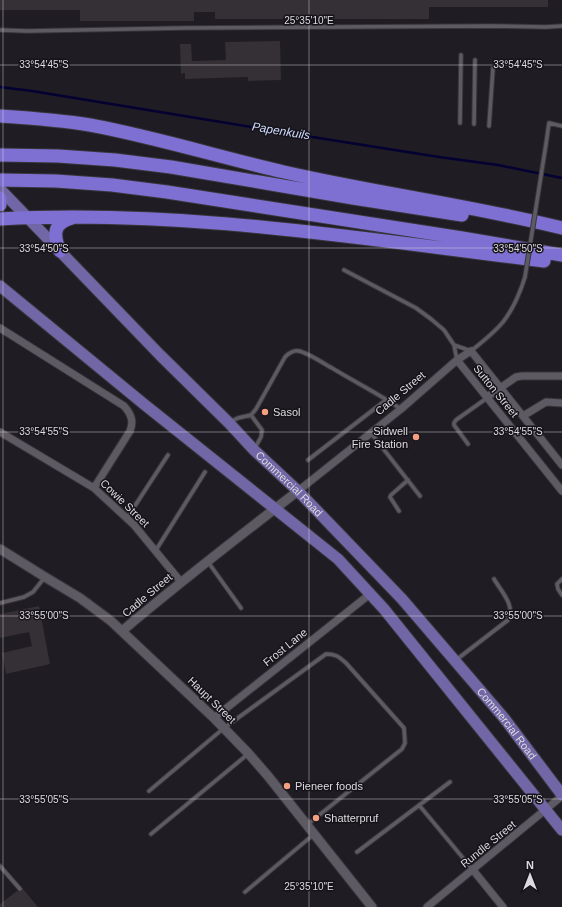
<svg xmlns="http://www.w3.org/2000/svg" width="562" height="907" font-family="Arial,sans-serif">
  <rect width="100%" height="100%" fill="#1f1c23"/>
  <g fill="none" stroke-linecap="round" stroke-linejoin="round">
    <!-- stream -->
    <path stroke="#030131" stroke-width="2.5" d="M0,87L32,91L306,136L439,157L498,165L562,178"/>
  </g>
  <!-- building -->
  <path fill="#352f36" d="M0,0H548V7H429V19H215V12H194V21H80V10H0Z
    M280,41L281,80L248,81V77L185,79V73L181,74L180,44H191L192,61L226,60L225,42Z
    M39,606L50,664L6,674L2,653L32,646L29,632L0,638V614Z
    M23,889L38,907H0V904L17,891L21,892Z"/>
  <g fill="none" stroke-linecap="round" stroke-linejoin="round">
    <defs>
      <path id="service" d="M0,30L27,31L184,28L490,26L546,27L562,26
        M460,123L461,55
        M474,124L475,60
        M489,126L493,68
        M546,144L549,123L562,126
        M344,270L416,308L431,319L444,330L454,345L457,360
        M454,345L471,351C482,342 494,333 503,322C514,308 520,293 525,277
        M251,415L262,430L261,437L255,448
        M230,422L238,418L251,415L256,409L285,357C289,353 293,350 299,351C308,353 323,363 332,368C355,382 379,394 401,409
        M371,433L420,496
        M468,444L454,425V423L456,420L487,398
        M308,460L386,400
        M399,511L390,497L391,495L408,480
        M127,518L168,455
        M156,550L205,472
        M208,562L241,608
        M562,579L557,584L558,589L562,595
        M0,603L24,597L33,592L45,577
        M456,660L508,620C516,606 501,591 494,579
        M149,791L224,728L326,654C336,654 339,657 346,663L404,728L405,743L402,749L308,824
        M419,805L473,870
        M151,834L248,754
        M357,852L450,782
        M0,866L20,889
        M245,892L313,835"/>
      <path id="minor" d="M0,328L124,406C131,414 134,421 130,431L94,488
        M457,360L562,491
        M487,397L516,377L522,376H562
        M523,416L546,402L562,403
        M0,432L94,488L134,525L181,582
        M298,491L401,409L457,360L471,351L562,465
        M214,718L370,594
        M473,870L503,907
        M427,907L562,796"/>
      <path id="tertiary" d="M0,549L45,577L80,598L111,621L214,718L248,753L268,776L372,907
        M122,631C179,583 238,537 298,491"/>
      <g id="primary">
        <path id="s1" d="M0,189L160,355L229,423L254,450L298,491L402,599L504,718L562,795"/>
        <path d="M0,286L145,405L338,559L384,609L562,830"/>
      </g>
      <path id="motorway" d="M0,116C30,118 60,120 90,125C155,137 219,157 284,172C376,193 470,205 562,228
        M0,155L58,156L115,160L171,167L353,198L462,215
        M0,180L56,181L112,185L167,192L462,238L562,255
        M0,198V205
        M0,219C182,209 363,239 544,261
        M60,251C53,235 53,223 72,218"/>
    </defs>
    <!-- service casing -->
    <use href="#service" stroke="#38363a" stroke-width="5.5"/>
    <!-- minor casing -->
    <use href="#minor" stroke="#38363a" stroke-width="9"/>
    <!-- tertiary casing -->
    <use href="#tertiary" stroke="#38363a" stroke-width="11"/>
    <!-- primary casing -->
    <use href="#primary" stroke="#38363a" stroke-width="13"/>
    <!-- motorway casing -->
    <use href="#motorway" stroke="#38363a" stroke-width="15"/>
    <!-- service -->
    <use href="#service" stroke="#5e5a63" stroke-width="3.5"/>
    <!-- minor -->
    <use href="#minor" stroke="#5e5a63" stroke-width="7"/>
    <!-- tertiary -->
    <use href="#tertiary" stroke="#5e5a63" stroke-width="9"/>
    <!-- primary -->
    <use href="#primary" stroke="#7167a6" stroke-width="11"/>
    <!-- motorway -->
    <use href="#motorway" stroke="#7e6fd3" stroke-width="13"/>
    <defs>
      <path id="service-bridge" d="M525,277L546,144"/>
    </defs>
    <!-- service-bridge casing -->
    <use href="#service-bridge" stroke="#38363a" stroke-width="5.5" stroke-linecap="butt"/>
    <!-- service-bridge -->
    <use href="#service-bridge" stroke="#5e5a63" stroke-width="3.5"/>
  </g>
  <!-- ticks -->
  <path fill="none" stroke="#dddbdf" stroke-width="1" stroke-opacity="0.45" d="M3,0V907M309,0V907M0,65H562M0,248H562M0,432H562M0,616H562M0,799H562"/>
  <!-- markers -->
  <g fill="#f39f82" stroke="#16131a" stroke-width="1.5">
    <circle cx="265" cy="412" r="4"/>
    <circle cx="416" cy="437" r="4"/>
    <circle cx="287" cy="786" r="4"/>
    <circle cx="316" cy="818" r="4"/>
  </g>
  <g text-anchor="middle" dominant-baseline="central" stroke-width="3" stroke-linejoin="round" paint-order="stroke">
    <!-- street labels -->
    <g font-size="11" fill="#dddbdf" stroke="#16131a">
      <text transform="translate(496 391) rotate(51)">Sutton Street</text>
      <text transform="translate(400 393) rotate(-40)">Cadle Street</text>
      <text stroke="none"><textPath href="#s1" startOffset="413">Commercial Road</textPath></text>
      <text transform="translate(125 503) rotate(44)">Cowie Street</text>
      <text transform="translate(147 595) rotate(-40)">Cadle Street</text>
      <text transform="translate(285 647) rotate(-39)">Frost Lane</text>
      <text transform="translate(212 700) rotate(44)">Haupt Street</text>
      <text stroke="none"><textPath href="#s1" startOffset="737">Commercial Road</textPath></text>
      <text transform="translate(488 844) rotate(-39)">Rundle Street</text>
    </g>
    <!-- poi labels -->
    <g font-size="11" fill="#dddbdf" stroke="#16131a" text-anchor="start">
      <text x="273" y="412">Sasol</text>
      <text x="408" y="431" text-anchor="end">Sidwell<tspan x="408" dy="13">Fire Station</tspan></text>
      <text x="295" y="786">Pieneer foods</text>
      <text x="324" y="818">Shatterpruf</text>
    </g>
    <!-- water labels -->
    <g font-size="12" font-style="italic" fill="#cfdcff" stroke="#16131a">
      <text transform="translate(281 131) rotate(9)">Papenkuils</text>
    </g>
  </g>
  <g font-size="10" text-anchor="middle" fill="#dddbdf" stroke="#16131a" stroke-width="3" stroke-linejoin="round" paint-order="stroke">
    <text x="309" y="24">25°35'10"E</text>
    <text x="44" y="68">33°54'45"S</text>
    <text x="518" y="68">33°54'45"S</text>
    <text x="44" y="252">33°54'50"S</text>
    <text x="518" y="252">33°54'50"S</text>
    <text x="44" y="435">33°54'55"S</text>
    <text x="518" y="435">33°54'55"S</text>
    <text x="44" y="619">33°55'00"S</text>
    <text x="518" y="619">33°55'00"S</text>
    <text x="44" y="803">33°55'05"S</text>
    <text x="518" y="803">33°55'05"S</text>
    <text x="309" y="890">25°35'10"E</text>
  </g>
  <!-- north arrow -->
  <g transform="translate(530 875)" stroke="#16131a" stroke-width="3" paint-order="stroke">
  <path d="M0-3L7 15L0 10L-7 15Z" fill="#dddbdf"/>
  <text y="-6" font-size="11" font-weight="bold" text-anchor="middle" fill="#dddbdf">N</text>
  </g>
</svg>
